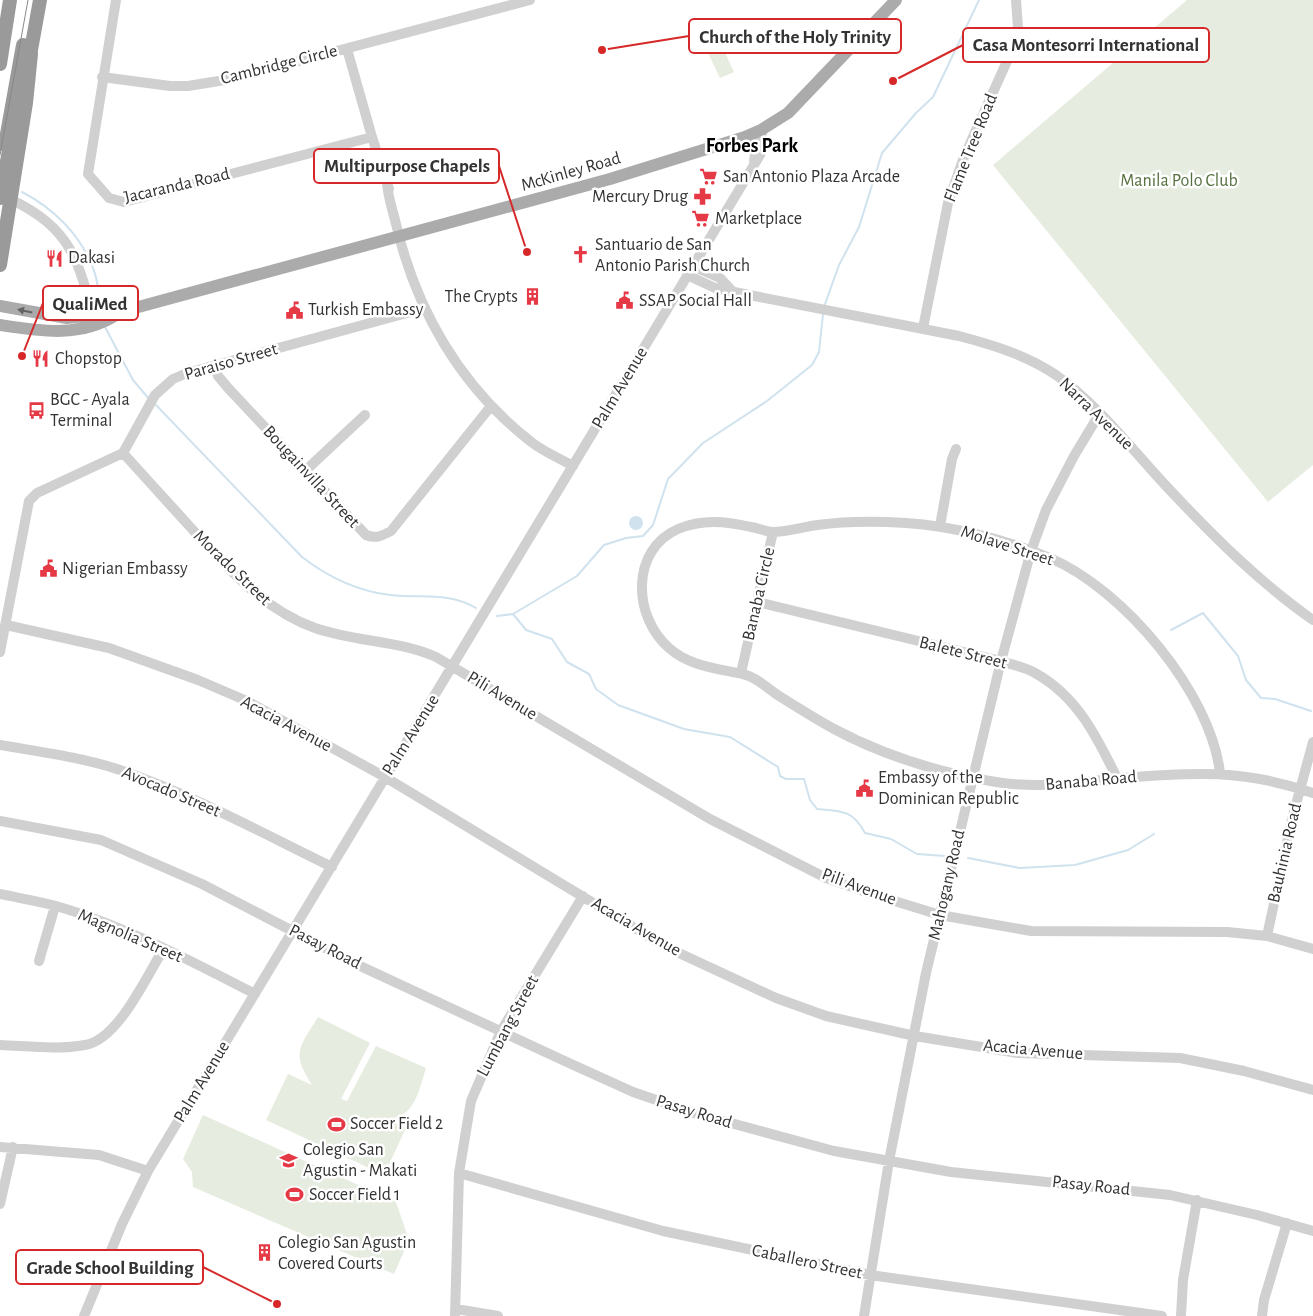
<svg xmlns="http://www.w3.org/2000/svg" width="1313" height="1316" font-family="'Alegreya Sans',sans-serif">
  <rect width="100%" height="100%" fill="#fff"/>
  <!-- green -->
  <path fill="#e6ecdf" d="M1187,0H1313V465L1268,502L993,165Z
    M722,46L734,72L720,78L708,53Z
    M318,1017L370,1043L341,1099L347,1101L376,1046L426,1068C419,1090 415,1118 387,1119L406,1128L384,1175L266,1120L288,1074L312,1085C291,1053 299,1048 318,1017Z
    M203,1115L396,1202L409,1240L394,1274L193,1187L192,1172L183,1159Z"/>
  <!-- water -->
  <path fill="#cfe2ee" d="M629 523a7 7 0 1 1 14 0a7 7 0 1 1-14 0Z"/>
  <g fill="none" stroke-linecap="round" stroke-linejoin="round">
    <!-- stream -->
    <path stroke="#cfe2ee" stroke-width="2" d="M22,192C53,208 80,234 93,268C98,280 99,296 102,310
      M824,307L839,265L859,227L882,153L916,113L933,97L979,0
      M105,327L133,380L149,399
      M156,405L302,557C328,577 356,591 390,595C422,599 447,591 476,608
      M513,614L526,630L552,639L567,662L589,674L596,689L618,705L684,729L730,737L778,767L780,776L786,779H804L810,800L817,809C842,811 853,810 865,833L891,839L917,854L945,856
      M497,616L513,614L577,576L604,545L626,538L643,536L653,525L668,479L703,443L767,401L812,365L819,352L823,314
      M1171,630L1203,613L1238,656L1246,680L1261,698L1275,699L1311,711
      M968,858L1020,868L1075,865L1128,850L1154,834"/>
    <!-- minor -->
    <path stroke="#d0d0d0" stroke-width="10" d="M116,0L88,174L109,198L124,202L372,137
      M347,49L372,137L389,189
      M102,77L170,86H188L231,79L530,0
      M745,137L754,142L756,148L754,161
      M387,183C388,198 393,211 396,224C416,310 460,386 530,441C542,451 559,458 573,466
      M10,199C71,228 79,260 94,322
      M692,266L720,278L733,292
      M687,275L715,288L734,292L959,336C993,345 1026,355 1056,375C1100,406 1132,450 1168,488C1212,535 1260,583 1313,620
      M923,328L948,203L964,157L1016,41L1018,28L1016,0
      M215,366L218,376L229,389L366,535C376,539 382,536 391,531L491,406
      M123,453C146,478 169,504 192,529C228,569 263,609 315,628C355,642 398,640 436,657L710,819L826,878L875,895L940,915L1031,931L1227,932L1267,936L1313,949
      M306,470L365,415
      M940,526L952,459L956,449
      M757,602L1001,661C1012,665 1025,667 1035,673C1077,696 1097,737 1117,778
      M6,625L109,648L198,680L247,701L385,777L666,947L776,998L826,1016L915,1036L1018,1053L1180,1058L1244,1071L1313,1090
      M0,652L29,501L37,493L123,453L155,395L173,379L187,373L425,308
      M741,673L773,532
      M0,745C40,752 81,757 120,770C193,795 262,833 332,867
      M1220,773C1211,693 1123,589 1050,558C1007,540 953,526 906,523C877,521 846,521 817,525C803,527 787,532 772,532C765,531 757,528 751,527C725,521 702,519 678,529C630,550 633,617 669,648C688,665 713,668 738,673C753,675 764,685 776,694C795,706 814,718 834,729C883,755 940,773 996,782C1041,789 1078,782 1122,778C1194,772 1243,769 1313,793
      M0,821L101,840L202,884L358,965L569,1063L633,1092L694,1113L834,1151L951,1172L1170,1195L1257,1215L1313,1231
      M0,894C19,898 38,901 56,906C123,925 193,962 255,994
      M1267,936L1292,819L1313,742
      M39,961L55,906
      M0,1045C27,1046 58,1050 85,1045C118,1040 146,977 163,950
      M0,1147L99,1155L148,1171
      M459,1173L663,1231L870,1275L1162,1316
      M0,1204L13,1147
      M456,1309L498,1316
      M84,1316L122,1224L148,1171L760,155L764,146L761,130
      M455,1316L459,1173L471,1101L501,1031L583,896
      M864,1316L889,1161L926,973L1001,661L1031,551L1046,510L1074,456L1100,413
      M1181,1316L1183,1280L1197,1200
      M1262,1316L1264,1300L1287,1223"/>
    <!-- major -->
    <path stroke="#ababab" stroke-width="12" d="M0,306L67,318L120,312L610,179L745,137L761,130L788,113L896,0
      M0,325C40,331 80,338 116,315"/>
    <!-- highway -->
    <path stroke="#9a9a9a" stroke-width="14" d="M29,61L40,0
      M0,64L10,0
      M5,145L23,45
      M0,198L12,135
      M0,265L26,103L31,54"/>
    <!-- tram -->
    <path stroke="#888" stroke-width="1" d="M0,155L28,0"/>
  </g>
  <!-- one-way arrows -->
  <defs><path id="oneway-solid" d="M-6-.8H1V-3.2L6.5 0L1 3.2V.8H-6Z" transform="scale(1.25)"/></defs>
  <use fill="#636363" href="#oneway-solid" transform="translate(25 311) rotate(-168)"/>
  <!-- icons -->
  <defs>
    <symbol id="supermarket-bare" viewBox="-9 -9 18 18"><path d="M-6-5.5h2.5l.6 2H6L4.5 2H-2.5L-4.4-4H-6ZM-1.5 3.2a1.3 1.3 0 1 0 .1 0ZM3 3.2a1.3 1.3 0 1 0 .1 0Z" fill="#e63946" stroke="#fff" stroke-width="2.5" paint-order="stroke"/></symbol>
    <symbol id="pharmacy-bare" viewBox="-9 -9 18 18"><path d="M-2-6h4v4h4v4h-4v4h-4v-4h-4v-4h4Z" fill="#e63946" stroke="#fff" stroke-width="2.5" paint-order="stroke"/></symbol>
    <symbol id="church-bare" viewBox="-9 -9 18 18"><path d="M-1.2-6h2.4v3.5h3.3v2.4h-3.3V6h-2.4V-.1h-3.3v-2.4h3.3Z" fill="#e63946" stroke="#fff" stroke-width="2.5" paint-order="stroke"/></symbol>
    <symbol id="restaurant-bare" viewBox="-9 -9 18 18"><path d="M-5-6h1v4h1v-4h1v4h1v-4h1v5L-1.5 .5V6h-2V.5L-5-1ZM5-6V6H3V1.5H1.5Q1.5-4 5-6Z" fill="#e63946" stroke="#fff" stroke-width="2.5" paint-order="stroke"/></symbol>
    <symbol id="building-bare" viewBox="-9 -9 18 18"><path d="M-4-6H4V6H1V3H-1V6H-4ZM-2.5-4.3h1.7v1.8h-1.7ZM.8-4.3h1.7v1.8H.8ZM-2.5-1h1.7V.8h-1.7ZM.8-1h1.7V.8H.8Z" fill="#e63946" stroke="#fff" stroke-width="2.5" paint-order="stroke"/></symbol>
    <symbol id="civic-bare" viewBox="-9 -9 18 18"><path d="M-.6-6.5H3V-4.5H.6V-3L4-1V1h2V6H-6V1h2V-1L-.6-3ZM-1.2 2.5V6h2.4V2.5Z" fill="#e63946" stroke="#fff" stroke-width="2.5" paint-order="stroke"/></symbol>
    <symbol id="bus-bare" viewBox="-9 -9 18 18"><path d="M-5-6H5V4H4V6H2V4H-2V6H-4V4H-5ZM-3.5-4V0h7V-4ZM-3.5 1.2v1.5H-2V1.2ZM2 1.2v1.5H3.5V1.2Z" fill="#e63946" stroke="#fff" stroke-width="2.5" paint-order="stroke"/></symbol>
    <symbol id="stadium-bare" viewBox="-9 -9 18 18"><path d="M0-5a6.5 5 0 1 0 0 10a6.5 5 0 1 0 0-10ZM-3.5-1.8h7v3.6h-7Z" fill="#e63946" stroke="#fff" stroke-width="2.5" paint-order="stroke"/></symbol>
    <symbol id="school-bare" viewBox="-9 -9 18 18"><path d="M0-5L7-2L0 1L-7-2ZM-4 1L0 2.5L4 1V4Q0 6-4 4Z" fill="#e63946" stroke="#fff" stroke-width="2.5" paint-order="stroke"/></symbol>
  </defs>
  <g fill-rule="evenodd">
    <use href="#supermarket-bare" x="696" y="164" width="25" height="25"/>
    <use href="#pharmacy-bare" x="690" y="184" width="25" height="25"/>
    <use href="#supermarket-bare" x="688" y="206" width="25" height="25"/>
    <use href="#church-bare" x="568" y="242" width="25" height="25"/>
    <use href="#restaurant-bare" x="42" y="246" width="25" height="25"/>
    <use href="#building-bare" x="520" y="284" width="25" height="25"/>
    <use href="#civic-bare" x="612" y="288" width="25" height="25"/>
    <use href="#civic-bare" x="282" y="298" width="25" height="25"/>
    <use href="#restaurant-bare" x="28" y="346" width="25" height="25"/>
    <use href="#bus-bare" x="24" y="398" width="25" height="25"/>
    <use href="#civic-bare" x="36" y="556" width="25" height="25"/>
    <use href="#civic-bare" x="852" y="776" width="25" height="25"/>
    <use href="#stadium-bare" x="324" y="1112" width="25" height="25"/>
    <use href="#school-bare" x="276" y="1148" width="25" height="25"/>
    <use href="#stadium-bare" x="282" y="1182" width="25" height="25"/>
    <use href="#building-bare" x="252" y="1240" width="25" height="25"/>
  </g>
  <g text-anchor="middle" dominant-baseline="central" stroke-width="5" stroke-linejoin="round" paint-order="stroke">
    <!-- street labels -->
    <g font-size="18" fill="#333" stroke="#fff">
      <text transform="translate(279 65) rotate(-14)">Cambridge Circle</text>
      <text transform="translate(971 148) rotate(-68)">Flame Tree Road</text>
      <text transform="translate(571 172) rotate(-16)">McKinley Road</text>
      <text transform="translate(177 186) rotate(-13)">Jacaranda Road</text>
      <text transform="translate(231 362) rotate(-16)">Paraiso Street</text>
      <text transform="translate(620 388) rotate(-59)">Palm Avenue</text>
      <text transform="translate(1096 414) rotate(44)">Narra Avenue</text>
      <text transform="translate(311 477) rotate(47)">Bougainvilla Street</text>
      <text transform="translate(1007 546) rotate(18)">Molave Street</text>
      <text transform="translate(232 568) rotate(44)">Morado Street</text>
      <text transform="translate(759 594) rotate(-77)">Banaba Circle</text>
      <text transform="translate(963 653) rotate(14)">Balete Street</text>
      <text transform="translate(502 696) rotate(31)">Pili Avenue</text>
      <text transform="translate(286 724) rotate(28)">Acacia Avenue</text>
      <text transform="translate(411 735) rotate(-58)">Palm Avenue</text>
      <text transform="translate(1091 781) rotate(-5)">Banaba Road</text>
      <text transform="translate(171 792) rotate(23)">Avocado Street</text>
      <text transform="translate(1285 853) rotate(-77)">Bauhinia Road</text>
      <text transform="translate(947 885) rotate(-77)">Mahogany Road</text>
      <text transform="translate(859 887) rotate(20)">Pili Avenue</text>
      <text transform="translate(636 927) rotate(30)">Acacia Avenue</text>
      <text transform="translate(130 936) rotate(23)">Magnolia Street</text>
      <text transform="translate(325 947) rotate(27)">Pasay Road</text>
      <text transform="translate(508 1026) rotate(-62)">Lumbang Street</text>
      <text transform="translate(1033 1050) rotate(5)">Acacia Avenue</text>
      <text transform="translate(202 1082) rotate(-59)">Palm Avenue</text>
      <text transform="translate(694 1112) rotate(17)">Pasay Road</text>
      <text transform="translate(1091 1186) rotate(6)">Pasay Road</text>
      <text transform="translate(807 1262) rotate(12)">Caballero Street</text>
    </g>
    <!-- poi labels -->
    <g font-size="18" fill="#333" stroke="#fff" text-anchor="start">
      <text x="723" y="177">San Antonio Plaza Arcade</text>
      <text x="688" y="197" text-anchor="end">Mercury Drug</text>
      <text x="715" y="219">Marketplace</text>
      <text x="595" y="245">Santuario de San<tspan x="595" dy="21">Antonio Parish Church</tspan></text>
      <text x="68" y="258">Dakasi</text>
      <text x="518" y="297" text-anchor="end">The Crypts</text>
      <text x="639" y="301">SSAP Social Hall</text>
      <text x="308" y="310">Turkish Embassy</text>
      <text x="55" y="359">Chopstop</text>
      <text x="50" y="400">BGC - Ayala<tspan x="50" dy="21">Terminal</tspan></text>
      <text x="62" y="569">Nigerian Embassy</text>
      <text x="878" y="778">Embassy of the<tspan x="878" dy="21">Dominican Republic</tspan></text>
      <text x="350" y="1124">Soccer Field 2</text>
      <text x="303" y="1150">Colegio San<tspan x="303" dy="21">Agustin - Makati</tspan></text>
      <text x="309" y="1195">Soccer Field 1</text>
      <text x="278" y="1243">Colegio San Agustin<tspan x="278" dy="21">Covered Courts</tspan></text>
    </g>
    <!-- park labels -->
    <g font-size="18" fill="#56703f" stroke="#fff">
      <text x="1179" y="181">Manila Polo Club</text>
    </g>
    <!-- quarter labels -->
    <g font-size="20" font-weight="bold" fill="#000" stroke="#fff">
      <text x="752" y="146">Forbes Park</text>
    </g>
  </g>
  <!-- callouts -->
  <path fill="none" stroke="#d62828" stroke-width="2" d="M602 50L689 36M893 81L963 45M527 252L499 166M22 356L43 303M277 1304L203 1267"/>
  <g fill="#d62828" stroke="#fff" stroke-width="2">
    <circle cx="602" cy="50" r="5"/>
    <circle cx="893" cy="81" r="5"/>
    <circle cx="527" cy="252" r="5"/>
    <circle cx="22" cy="356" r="5"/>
    <circle cx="277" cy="1304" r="5"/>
  </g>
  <g fill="#fff" stroke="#d62828" stroke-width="2">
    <rect x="689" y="19" width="212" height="34" rx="5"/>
    <rect x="963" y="28" width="246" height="34" rx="5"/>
    <rect x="314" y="149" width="185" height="34" rx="5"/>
    <rect x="43" y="286" width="95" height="34" rx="5"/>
    <rect x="16" y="1250" width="187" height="34" rx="5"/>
  </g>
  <g font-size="19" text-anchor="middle" font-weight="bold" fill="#333">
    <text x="795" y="43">Church of the Holy Trinity</text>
    <text x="1086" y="51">Casa Montesorri International</text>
    <text x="407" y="172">Multipurpose Chapels</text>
    <text x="90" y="310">QualiMed</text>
    <text x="110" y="1274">Grade School Building</text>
  </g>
</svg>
